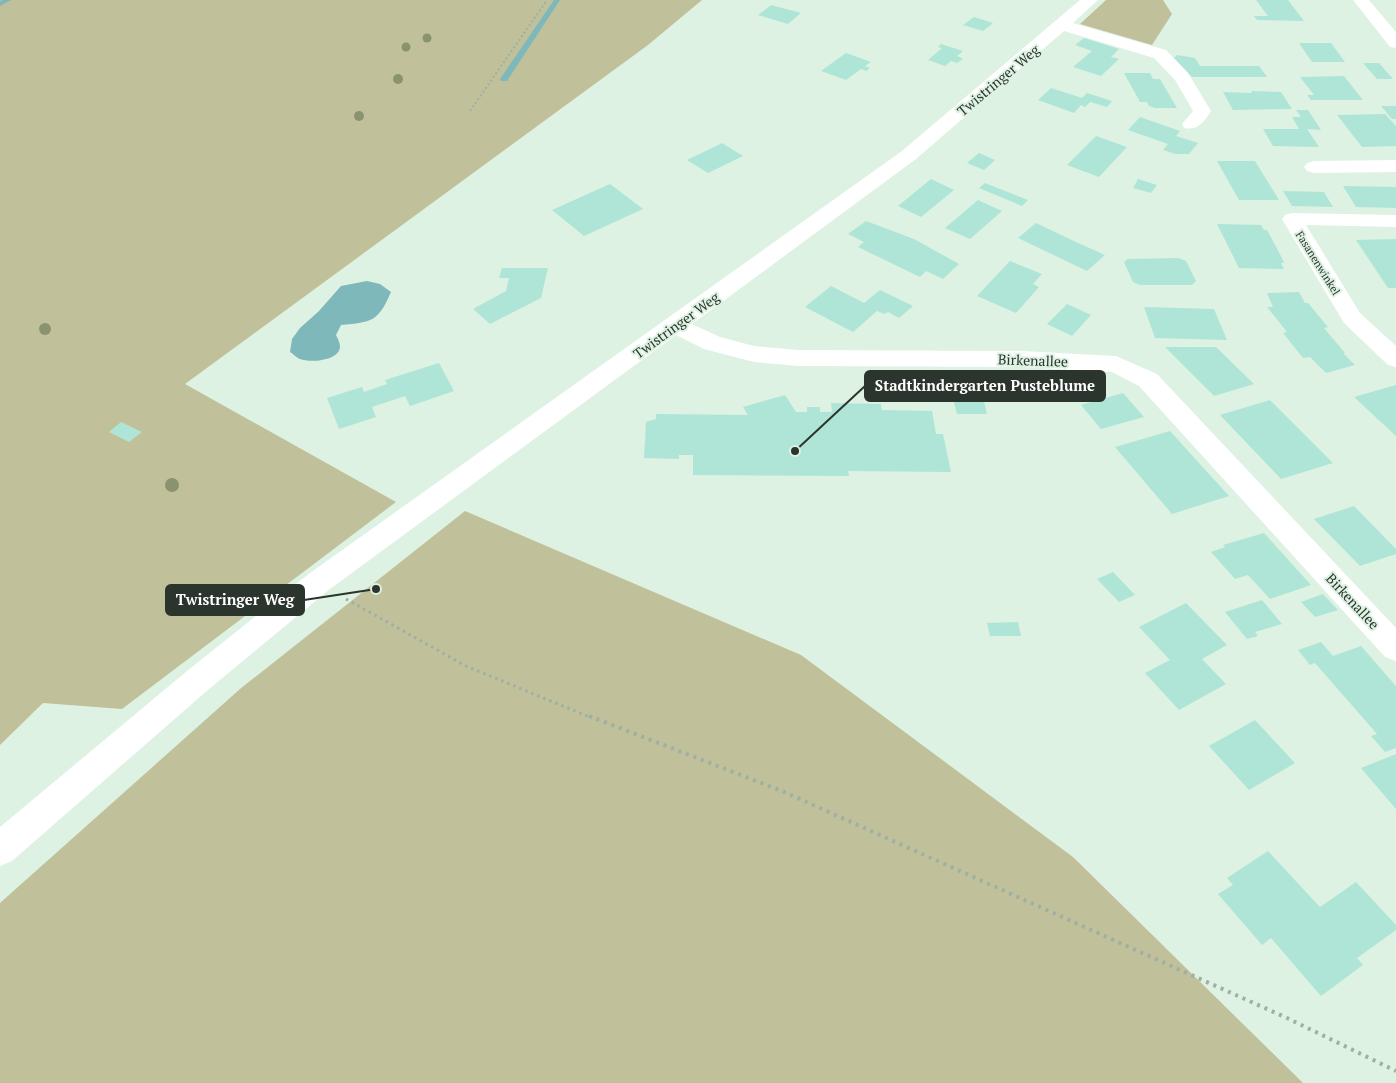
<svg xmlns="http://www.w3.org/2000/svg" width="1396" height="1083" font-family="'PT Serif',serif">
  <rect width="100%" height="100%" fill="#ddf2e2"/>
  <!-- green -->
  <path fill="#c0c19a" d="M0,0H702L648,45L185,384L396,502L122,709L43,703L0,745Z
    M1106,0H1163L1172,14L1152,45L1080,24Z
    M465,511L801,655L1073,857L1303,1083H0V903L240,689Z"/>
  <!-- water -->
  <path fill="#7fb8ba" d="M367,281L380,284L391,292C378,322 372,322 341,325L336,335C338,339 340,343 340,347C339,361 310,363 300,359C297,358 293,354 290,352L292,339L300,328L319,311L341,286Z"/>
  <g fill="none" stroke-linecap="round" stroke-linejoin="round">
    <!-- stream -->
    <path fill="#7fb8ba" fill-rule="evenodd" d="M3,0H11L0,6V1Z
      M554,0H560L507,81H501L500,79Z"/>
  </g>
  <!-- building -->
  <path fill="#afe5d6" d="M1256,0H1288L1304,21L1257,20L1254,16H1268Z
    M771,5L801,13L788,24L758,15Z
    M974,17L993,23L983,31L963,25Z
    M1084,38L1119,49L1111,57L1119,59L1101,76L1073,67L1092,51L1075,45Z
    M1299,43H1331L1345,62H1312Z
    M941,44L963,51L957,56L963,59L957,63L951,61L945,66L928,60L942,48L938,47Z
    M846,53L871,62L865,66L870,68L866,71L861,69L846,80L821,71Z
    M1177,55L1195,58L1200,66H1259L1267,77H1192L1174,58Z
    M1363,63H1379L1393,79H1377Z
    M1124,73H1150L1153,79H1160L1177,108H1155L1149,106L1147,102H1140Z
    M1344,76L1363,100H1311L1307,95H1314L1300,77Z
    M1051,88L1082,98L1087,93L1112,101L1107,107L1090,102L1085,107L1081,105L1074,113L1038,100Z
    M1251,91L1281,92L1292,109L1233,110L1223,92L1252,93Z
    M1381,106H1396V119H1392Z
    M1296,110H1308L1321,130L1307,129L1319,147L1273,146L1263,129H1299L1292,117H1301Z
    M1385,114L1396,126V146L1362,147L1337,115Z
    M1140,117L1180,131L1176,136L1198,143L1189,154H1175L1163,150L1168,144L1128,130Z
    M1096,136L1127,147L1099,177L1067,165Z
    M722,143L743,156L708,173L687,160Z
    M979,153L995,160L984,170L967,163Z
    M1217,161H1255L1279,200H1239Z
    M931,179L954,190L921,217L898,206Z
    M1138,179L1157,185L1151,193L1133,188Z
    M985,183L1028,200L1022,206L979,188Z
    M610,184L643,209L584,236L552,210Z
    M1343,186L1396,187V208L1356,207Z
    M1283,191L1324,192L1333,207L1292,206Z
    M978,200L1002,211L970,239L945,228Z
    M866,221L914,239L959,264L943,279L926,271L920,277L858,247L864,242L848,234Z
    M1036,223L1076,242L1105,255L1087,271L1018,238Z
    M1217,224L1261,225L1264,230H1267L1282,258L1284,263H1281L1284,269L1239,268Z
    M1396,239V288H1388L1356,240Z
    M1178,258L1186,261L1196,281L1192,285H1140L1133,282L1124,262L1128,259Z
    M1010,261L1042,274L1033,284L1039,287L1016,313L977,296Z
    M502,268H548L541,298L490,324L473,309L506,291L509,278H499Z
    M831,286L864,303L880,290L913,306L899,318L888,312L884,314L877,311L853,332L805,307Z
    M1299,292L1305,303H1308L1328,327L1324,328L1345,353H1343L1355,365L1326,373L1310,357L1303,358L1283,333L1287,332L1267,307H1273L1267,293Z
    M1067,304L1091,315L1072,336L1047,324Z
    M1144,307L1214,309L1227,340L1155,338Z
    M1165,347H1216L1254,384L1214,396Z
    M439,363L454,391L410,406L405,396L372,407L376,417L339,429L327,398L362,387L364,392L387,384L385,380Z
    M1396,385V436L1354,397Z
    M1123,393L1144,417L1101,429L1081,405Z
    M785,395L796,412H807V407H820V412H832L831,403L881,404L882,410L932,411L936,434H943L951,472L848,471L849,476L693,475V455H679V459L644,458L646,422L656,419V414L748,415L743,407Z
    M1270,400L1333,463L1281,479L1220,415Z
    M954,402H984L987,414H957Z
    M121,422L142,432L129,442L109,432Z
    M1170,431L1229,496L1172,514L1115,447Z
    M1354,506L1396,549V554L1360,566L1314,519Z
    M1264,533L1311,585L1270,599L1248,575L1235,579L1211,552L1225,547L1223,545Z
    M1113,572L1135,595L1119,602L1097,579Z
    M1323,594L1338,610L1315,617L1301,602Z
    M1262,600L1282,624L1255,632L1258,636L1247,639L1225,612Z
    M1186,603L1227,645L1202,659L1226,684L1179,710L1145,673L1170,660L1139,627Z
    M1018,622L1021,636H990L987,623Z
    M1321,642L1333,656L1361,646L1396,686V748L1385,752L1371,736L1377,734L1315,663L1310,665L1298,650Z
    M1255,720L1295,763L1249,790L1209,746Z
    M1396,754V809L1361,768Z
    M1268,851L1320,907L1356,882L1396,925V930L1357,958L1363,965L1321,996L1271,938L1262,945L1218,894L1233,885L1227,878Z"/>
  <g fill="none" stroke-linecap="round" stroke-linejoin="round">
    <!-- path-far2 -->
    <path stroke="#9fafa3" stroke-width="2" stroke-dasharray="2 2.5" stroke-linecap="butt" d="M470,111L547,0"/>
    <!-- path-far1 -->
    <path stroke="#9fafa3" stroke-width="3" stroke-dasharray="2.5 4" stroke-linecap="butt" d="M346,599L466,666L592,718"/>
    <!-- path -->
    <path stroke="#9fafa3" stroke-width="4" stroke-dasharray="3 5" stroke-linecap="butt" d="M589,716L782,791L1287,1018L1396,1071"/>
    <!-- minor -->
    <path fill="#fff" fill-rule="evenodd" d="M1080,0H1098L1073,23L1166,50L1188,73L1211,111C1204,122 1198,131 1184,128L1182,124L1193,111L1175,80L1154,58L1064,31L916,159L692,324L720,337L754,346L798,350L1022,351L1116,356L1157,374L1396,628V661L1385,657L1139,386L1112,372L1022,367L798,366L754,362L704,349L676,335L330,589L209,689L12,861L0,866V827L187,671L310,573L902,151Z
      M1396,160V172L1314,173L1307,171L1304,167L1307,163L1314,161Z
      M1292,213L1396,215V227L1306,225L1360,313L1396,346V367L1388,365L1344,323L1282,219L1285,215Z"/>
    <!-- major -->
    <path fill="#fff" fill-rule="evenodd" d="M1353,0H1369L1396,32V48L1390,47Z"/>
  </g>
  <!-- trees -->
  <g fill="#8a936f">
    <circle cx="427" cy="38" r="4.5"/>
    <circle cx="406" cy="47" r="4.5"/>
    <circle cx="398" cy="79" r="5"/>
    <circle cx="359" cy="116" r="5"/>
    <circle cx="45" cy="329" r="6"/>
    <circle cx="172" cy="485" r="7"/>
  </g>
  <g text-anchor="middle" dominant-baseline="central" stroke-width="4" stroke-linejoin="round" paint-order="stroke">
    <!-- far-street labels -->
    <g font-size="11" fill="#2c342e" stroke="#ddf2e2">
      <text transform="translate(1318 263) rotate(58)">Fasanenwinkel</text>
    </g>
    <!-- street labels -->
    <g font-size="14" fill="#2c342e" stroke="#ddf2e2">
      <text transform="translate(998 80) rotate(-40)">Twistringer Weg</text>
      <text transform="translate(676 325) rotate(-36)">Twistringer Weg</text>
      <text transform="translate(1033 360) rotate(2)">Birkenallee</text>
      <text transform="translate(1353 601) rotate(47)">Birkenallee</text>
    </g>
  </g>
  <!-- callouts -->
  <path fill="none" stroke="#2c342e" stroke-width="2" d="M795 451L865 386M376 589L304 600"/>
  <g fill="#2c342e" stroke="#ddf2e2" stroke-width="2">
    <circle cx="795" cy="451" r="5"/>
    <circle cx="376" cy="589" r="5"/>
  </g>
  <g fill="#2c342e" stroke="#2c342e" stroke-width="2">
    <rect x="865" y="371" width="240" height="30" rx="5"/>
    <rect x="166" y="585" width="138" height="30" rx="5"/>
  </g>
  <g font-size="15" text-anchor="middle" font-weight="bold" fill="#fff">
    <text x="985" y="391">Stadtkindergarten Pusteblume</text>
    <text x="235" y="605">Twistringer Weg</text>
  </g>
</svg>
